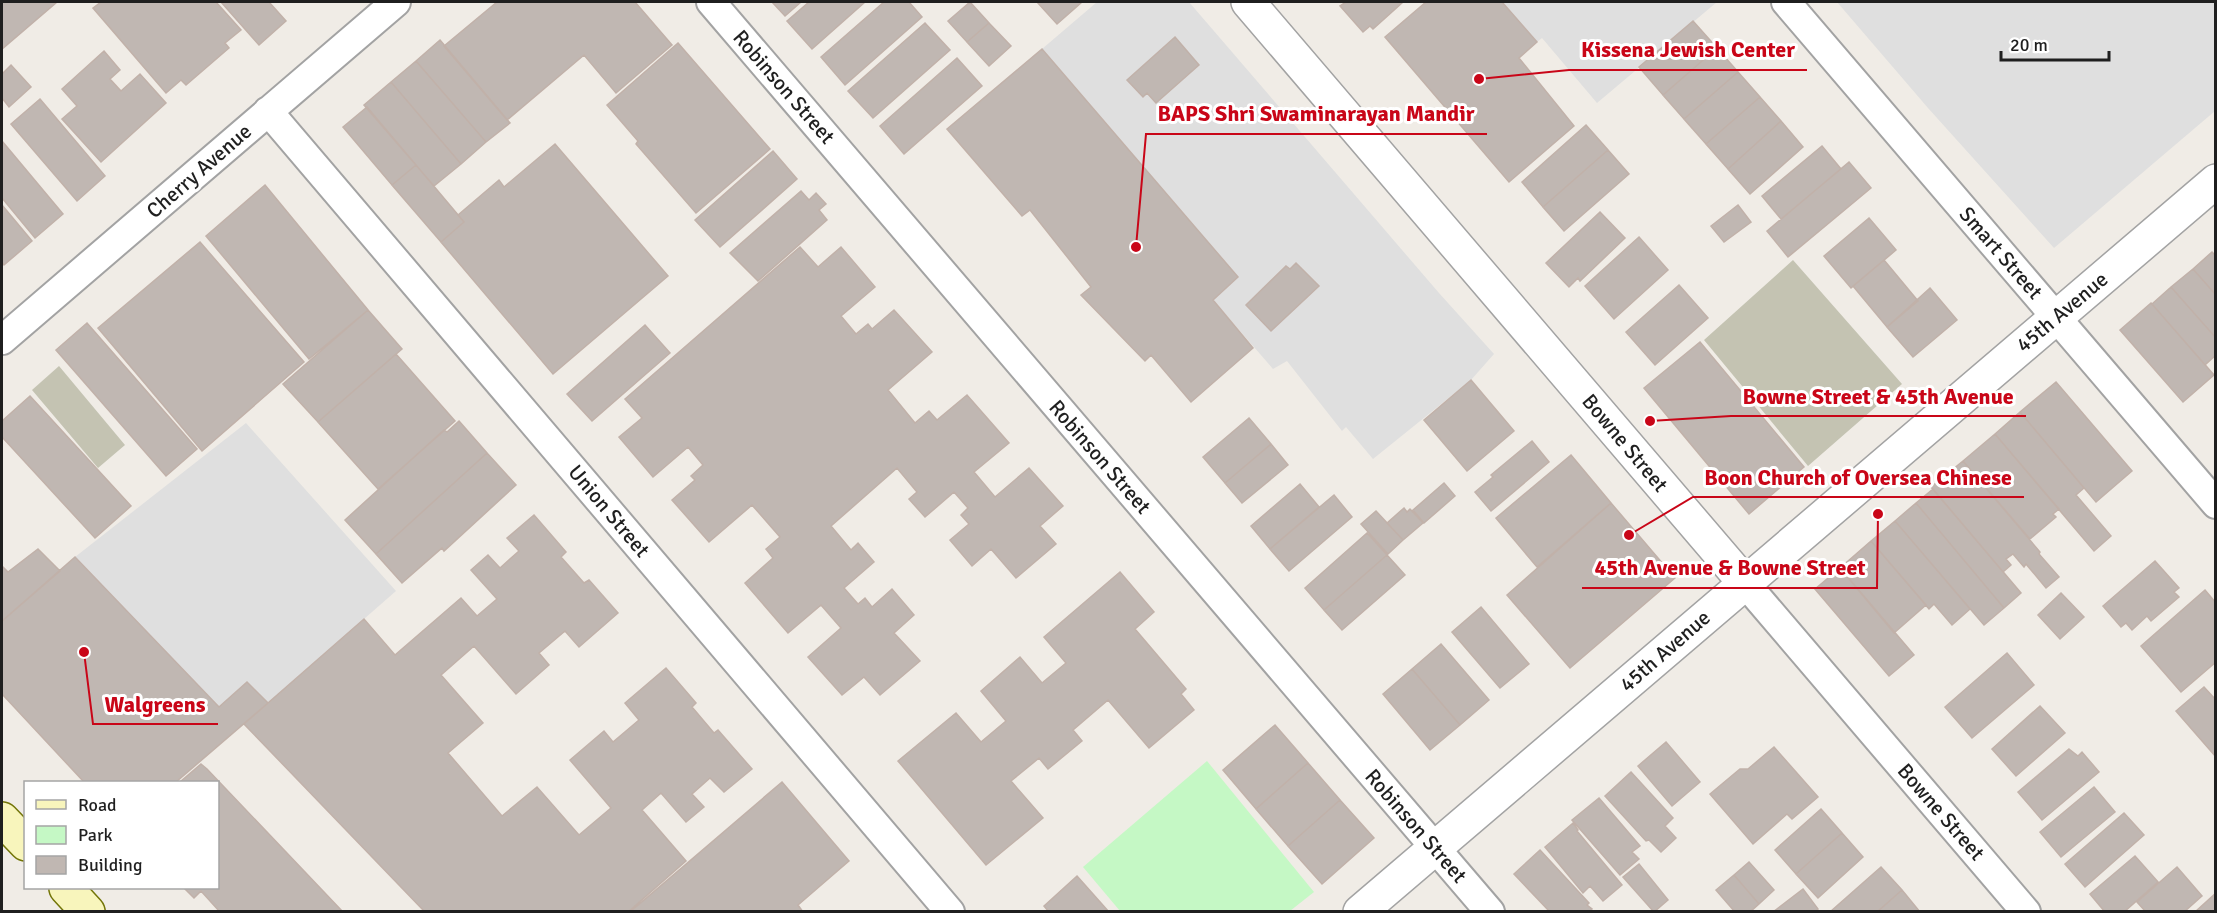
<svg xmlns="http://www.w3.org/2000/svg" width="2217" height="913" font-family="Signika,sans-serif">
  <rect width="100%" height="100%" fill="#f0ece6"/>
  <!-- construction -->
  <path fill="#c4c3b2" d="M1793,260L1902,384L1808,466L1704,340Z
    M59,366L125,445L98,468L32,390Z"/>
  <!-- park -->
  <path fill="#c5f8c5" d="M1207,761L1314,892L1290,911H1120L1083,867Z"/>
  <!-- parking -->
  <path fill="#dfdfdf" d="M1097,2H1189L1439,293L1494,354L1471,380L1373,459L1346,427L1342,431L1287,361L1273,369L1213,300L1238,277L1042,49Z
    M1502,2H1717L1597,103L1542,38L1537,42Z
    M1837,2H2215V111L2054,248L1928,108Z
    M246,423L396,591L268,703L219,707L75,557Z"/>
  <!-- building -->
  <path fill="#c0b7b2" stroke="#c1b1a9" stroke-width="1.5" d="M2,2H57L2,49Z
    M101,2H216L241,30L225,43L229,48L186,85L181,80L166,93L93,8Z
    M221,2H269L286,21L259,45Z
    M497,2H635L672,45L616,93L584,55L507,120L444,46Z
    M772,2H801L785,16Z
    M809,2H865L812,49L787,21Z
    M884,2H909L922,17L845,85L821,57Z
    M970,2L989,23L967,42L948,21Z
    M1037,2H1082L1057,24Z
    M1346,2H1403L1373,29L1370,26L1363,32L1340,6Z
    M1426,2H1502L1537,42L1519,58L1574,126L1509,182L1385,37Z
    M1693,21L1717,48L1663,95L1639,67Z
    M925,23L950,50L873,118L848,91Z
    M989,23L1011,46L989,66L967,42Z
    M1175,37L1199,65L1156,103L1147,93L1143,97L1127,80Z
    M440,40L510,123L486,142L416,61Z
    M678,43L770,149L696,213L636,144L638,141L607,105Z
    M1717,48L1738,72L1684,119L1663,95Z
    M1042,49L1238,277L1213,300L1253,348L1191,402L1151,355L1145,361L1081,295L1091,287L1030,210L1022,216L947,129Z
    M104,51L120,70L110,79L121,91L140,74L166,103L101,162L62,119L77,106L62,89Z
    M957,58L982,86L904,154L880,126Z
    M416,61L486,142L461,164L391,82Z
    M11,65L31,87L9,107L2,98V74Z
    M1738,72L1760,97L1706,144L1684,119Z
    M391,82L461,164L434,186L364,105Z
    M1760,97L1781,121L1728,169L1706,144Z
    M40,99L105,176L77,201L11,124Z
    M367,107L416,165L392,185L343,127Z
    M1781,121L1803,147L1750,194L1728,169Z
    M1586,125L1608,150L1543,207L1522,182Z
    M2,141L63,214L35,238L2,198Z
    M555,144L668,276L553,374L441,242L464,222L458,215L499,180L504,187Z
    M1822,146L1841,169L1781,219L1762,196Z
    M1608,150L1629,174L1564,231L1543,207Z
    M773,151L797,179L720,247L695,220Z
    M1849,162L1871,188L1788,257L1767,231Z
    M416,165L464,222L441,242L392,185Z
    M265,185L368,310L309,359L206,236Z
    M801,191L809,200L816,193L826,204L819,210L827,220L758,281L730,253Z
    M2,205L32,241L4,265L2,262Z
    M1738,205L1751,222L1724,242L1711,226Z
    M1600,212L1625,238L1580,281L1578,278L1569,287L1546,263Z
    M1869,218L1896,250L1851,288L1824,256Z
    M1639,237L1668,270L1614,319L1585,286Z
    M200,242L304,362L202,451L98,328Z
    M800,247L818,267L841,247L875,287L841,316L856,334L868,324L872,329L894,310L932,352L888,390L915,423L929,411L937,420L967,395L1009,443L974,472L995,497L1029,468L1063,506L1040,526L1056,544L1016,578L991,549L972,566L950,540L969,524L961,515L968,508L954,492L925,517L909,499L917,492L897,468L831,526L851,550L858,543L874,562L844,588L858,604L865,598L872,607L892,589L914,615L894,633L920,661L880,695L864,677L842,695L808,657L841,628L821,605L788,633L745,583L773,558L766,549L780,537L752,505L709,542L672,500L695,480L691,476L703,465L688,447L653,477L619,437L642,418L625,399Z
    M2212,252L2216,256V295L2193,269Z
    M1884,260L1918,301L1887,327L1853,286Z
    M1296,263L1319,286L1271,331L1246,305L1286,266L1290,269Z
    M2193,269L2216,295V338L2171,287Z
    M1679,285L1708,318L1655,365L1626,332Z
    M2171,287L2216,338V355L2205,365L2152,304Z
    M1930,288L1957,320L1913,357L1887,327Z
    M2151,303L2214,375L2183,402L2120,330Z
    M368,310L402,349L318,422L283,384Z
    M87,323L197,449L166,476L56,350Z
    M645,325L670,353L592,421L567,394Z
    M1700,342L1804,467L1749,514L1644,388Z
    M396,354L455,421L378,489L318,422Z
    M1471,380L1514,431L1467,471L1424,420Z
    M2056,382L2132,471L2096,502L2020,412Z
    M30,396L131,506L95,538L2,437V421Z
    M2020,412L2084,488L2076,495L2111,536L2094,551L1995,434Z
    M1249,418L1271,444L1225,483L1203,457Z
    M459,421L487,453L376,554L345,520L444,430L447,432Z
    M1995,434L2059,509L2053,514L2056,517L2030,539L1963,461Z
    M1532,441L1549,462L1491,511L1475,492L1493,477L1491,475Z
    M1271,444L1288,465L1242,503L1225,483Z
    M487,453L516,485L444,551L442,548L402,583L376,554Z
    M1571,455L1611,503L1537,567L1496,518Z
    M1963,461L2040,552L2039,554L2059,577L2046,588L2026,564L2024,567L2013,554L2006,559L2011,565L2003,572L1931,487Z
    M1444,483L1455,496L1424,523L1413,510Z
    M1300,484L1319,507L1270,549L1251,526Z
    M1933,489L2021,593L2004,608L1916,503Z
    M1334,495L1352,517L1289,571L1270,549Z
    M1611,503L1675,578L1570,668L1507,595Z
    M1916,503L2004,608L1984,625L1895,521Z
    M1404,508L1407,512L1410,509L1423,523L1403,540L1387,523Z
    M1376,511L1403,540L1388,554L1361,524Z
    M534,515L566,552L561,557L584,583L589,580L618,613L579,647L565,631L539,653L549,665L516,694L474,646L441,675L483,723L448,753L502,816L537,787L579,835L611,808L570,760L604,731L613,742L639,720L625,703L666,668L696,703L692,707L714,733L718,730L752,769L724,792L710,778L692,794L704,807L686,822L661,793L642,810L686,861L628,912H425L244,724L364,619L395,655L461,598L477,616L497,599L471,570L488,555L500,568L519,551L507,538Z
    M1895,521L1970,609L1952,625L1934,604L1929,609L1871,541Z
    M1367,533L1387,555L1324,610L1305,588Z
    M1871,541L1926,605L1894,633L1840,568Z
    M38,549L60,571L2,621V566L8,572Z
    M1387,555L1405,575L1342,630L1324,610Z
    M75,557L219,707L247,682L268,703L176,782H84L2,694V621Z
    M2155,561L2179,588L2174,592L2179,597L2151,621L2147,616L2132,630L2126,623L2121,627L2103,606Z
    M1840,568L1914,655L1889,676L1815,589Z
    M1120,572L1154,612L1135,629L1186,689L1181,694L1194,710L1149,748L1108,700L1073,730L1082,741L1048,769L1039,758L1011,781L1043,818L986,865L898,761L956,713L981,742L1006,721L981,691L1020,657L1042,683L1066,663L1044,637Z
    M2205,590L2216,603V662L2181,692L2141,646Z
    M2061,593L2084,617L2060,639L2038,615Z
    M1481,607L1529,664L1500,688L1452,632Z
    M1441,644L1489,700L1460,725L1412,669Z
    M2007,653L2034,685L1972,738L1945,707Z
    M1412,669L1460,725L1430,750L1383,694Z
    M2204,687L2216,700V757L2176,711Z
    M2040,706L2065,733L2016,776L1992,749Z
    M1275,725L1308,763L1256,809L1223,770Z
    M1666,742L1700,782L1672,806L1638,766Z
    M1774,747L1818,797L1792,819L1787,814L1753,844L1710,794L1740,769H1748Z
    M2069,749L2078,756L2082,752L2099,772L2042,820L2018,792Z
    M1308,763L1340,800L1288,846L1256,809Z
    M201,764L207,769L343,912H220L201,891L194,898L184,888H218V782H180Z
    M1631,772L1673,818L1665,826L1676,838L1661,852L1649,840L1646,841L1605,796Z
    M782,782L849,861L798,905L803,912H630Z
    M2094,787L2115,812L2061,857L2040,832Z
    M1599,798L1640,846L1632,852L1639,859L1620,875L1572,820Z
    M1340,800L1374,838L1322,884L1288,846Z
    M1821,809L1842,833L1796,874L1775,850Z
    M2124,813L2144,835L2085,887L2065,864Z
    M1573,823L1578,830L1577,831L1622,885L1603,901L1590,886L1583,893L1545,847Z
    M1842,833L1863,857L1818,898L1796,874Z
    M1540,850L1589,903L1587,905L1592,909L1590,912H1550L1514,874Z
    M2135,856L2158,882L2124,912H2105L2090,894Z
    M1749,862L1774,890L1759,904L1734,875Z
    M1639,864L1668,900L1654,912L1623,877Z
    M1881,867L1902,890L1877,912H1830Z
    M2177,867L2202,896L2184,912H2146L2137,902Z
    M1734,875L1759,904L1750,912H1735L1716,890Z
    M1077,876L1109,912H1049L1044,906Z
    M1803,889L1818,909L1816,912H1773Z
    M1902,890L1920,912H1877Z
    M2216,893V912H2195Z"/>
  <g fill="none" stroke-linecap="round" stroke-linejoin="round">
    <defs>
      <path id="minor" d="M711,2L1490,912
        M1786,2L2216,504
        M268,111L950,912
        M2,340L396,2
        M1745,583L2026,912"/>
      <path id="tertiary" d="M1248,2L1745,583
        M1360,912L2216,181"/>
      <path id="secondary" d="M2,819L26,844
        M66,888L88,912"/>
    </defs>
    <!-- minor casing -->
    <use href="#minor" stroke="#a3a3a3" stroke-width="32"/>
    <!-- tertiary casing -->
    <use href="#tertiary" stroke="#a3a3a3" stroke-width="36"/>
    <!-- secondary casing -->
    <use href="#secondary" stroke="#737508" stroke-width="36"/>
    <!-- minor -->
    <use href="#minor" stroke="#fff" stroke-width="28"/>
    <!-- tertiary -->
    <use href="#tertiary" stroke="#fff" stroke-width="33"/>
    <!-- secondary -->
    <use href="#secondary" stroke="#f8f5bc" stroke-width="33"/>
  </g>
  <g text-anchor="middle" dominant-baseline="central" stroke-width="6" stroke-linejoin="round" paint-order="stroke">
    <!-- street labels -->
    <g font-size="21" fill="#1f1f1f" stroke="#fff">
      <text transform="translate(784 87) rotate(49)">Robinson Street</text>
      <text transform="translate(199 171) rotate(-41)">Cherry Avenue</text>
      <text transform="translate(2001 253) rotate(49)">Smart Street</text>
      <text transform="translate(2062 312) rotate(-40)">45th Avenue</text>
      <text transform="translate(1625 443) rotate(50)">Bowne Street</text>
      <text transform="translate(1100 457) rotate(49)">Robinson Street</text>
      <text transform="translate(609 511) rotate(50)">Union Street</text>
      <text transform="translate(1665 651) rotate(-41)">45th Avenue</text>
      <text transform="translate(1941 812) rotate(49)">Bowne Street</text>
      <text transform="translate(1416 826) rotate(49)">Robinson Street</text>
    </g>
  </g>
  <!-- callouts -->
  <path fill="none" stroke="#c90618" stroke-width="2" d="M1479 79L1569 70H1807M1136 247L1146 134H1487M1650 421L1731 416H2026M1629 535L1693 497H2024M1878 514L1877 588H1582M84 652L93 724H218"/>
  <g fill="#c90618" stroke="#fff" stroke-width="2">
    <circle cx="1479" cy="79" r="6"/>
    <circle cx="1136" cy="247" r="6"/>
    <circle cx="1650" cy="421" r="6"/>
    <circle cx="1629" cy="535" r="6"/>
    <circle cx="1878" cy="514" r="6"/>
    <circle cx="84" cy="652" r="6"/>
  </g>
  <g font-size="22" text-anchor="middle" font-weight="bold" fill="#c90618" stroke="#fff" stroke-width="6" stroke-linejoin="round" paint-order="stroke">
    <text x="1688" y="57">Kissena Jewish Center</text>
    <text x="1316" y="121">BAPS Shri Swaminarayan Mandir</text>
    <text x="1878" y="404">Bowne Street &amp; 45th Avenue</text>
    <text x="1858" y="485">Boon Church of Oversea Chinese</text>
    <text x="1730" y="575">45th Avenue &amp; Bowne Street</text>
    <text x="155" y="712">Walgreens</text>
  </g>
  <!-- border -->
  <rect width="2217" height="913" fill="none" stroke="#1f1f1f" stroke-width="6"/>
  <!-- legend -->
  <rect x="24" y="781" width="195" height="108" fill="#ffffff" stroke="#a5a5a5" stroke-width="1.5"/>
  <rect x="36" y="800" width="30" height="9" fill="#f8f5bc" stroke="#a5a5a5" stroke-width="1.5"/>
  <text x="78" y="811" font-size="18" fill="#1f1f1f">Road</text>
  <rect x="36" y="826" width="30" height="18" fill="#c5f8c5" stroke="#a5a5a5" stroke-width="1.5"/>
  <text x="78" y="841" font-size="18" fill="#1f1f1f">Park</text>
  <rect x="36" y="856" width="30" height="18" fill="#c0b7b2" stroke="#a5a5a5" stroke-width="1.5"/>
  <text x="78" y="871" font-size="18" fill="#1f1f1f">Building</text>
  <!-- scale -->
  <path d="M2001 51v9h108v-9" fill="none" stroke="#1f1f1f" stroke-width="3"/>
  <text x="2010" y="51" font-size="18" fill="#1f1f1f" stroke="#ffffff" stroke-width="4.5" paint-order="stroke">20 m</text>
</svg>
